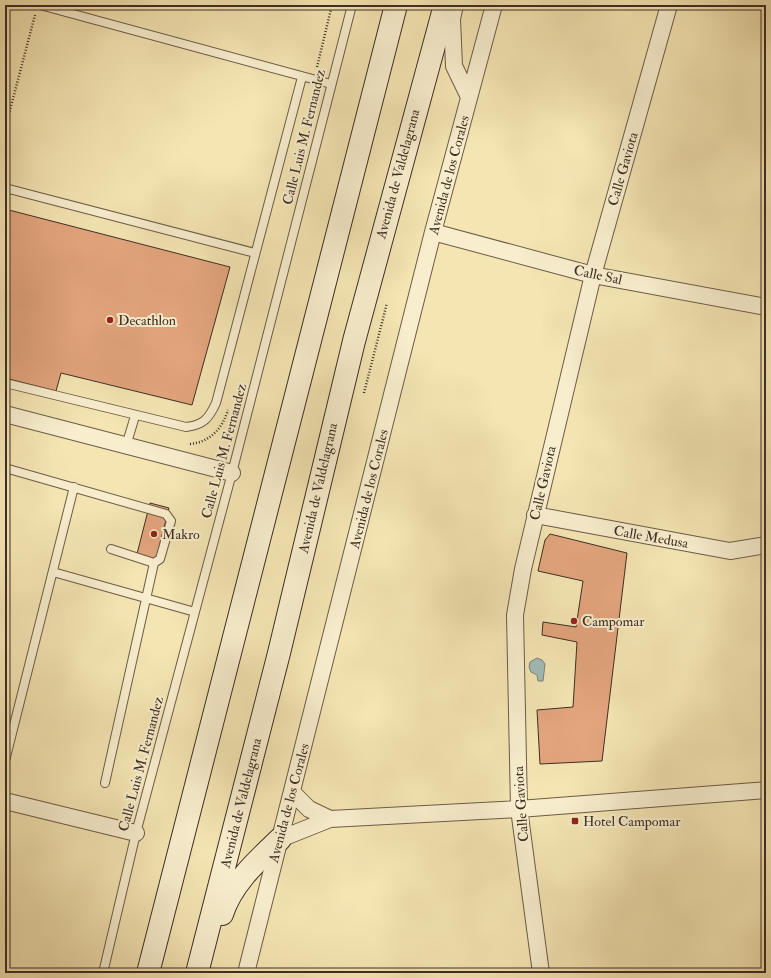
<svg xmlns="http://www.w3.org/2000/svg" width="771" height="978" font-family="'IM FELL Double Pica',serif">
  <rect width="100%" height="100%" fill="#f4e5b3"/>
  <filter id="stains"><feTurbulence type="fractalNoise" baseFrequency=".005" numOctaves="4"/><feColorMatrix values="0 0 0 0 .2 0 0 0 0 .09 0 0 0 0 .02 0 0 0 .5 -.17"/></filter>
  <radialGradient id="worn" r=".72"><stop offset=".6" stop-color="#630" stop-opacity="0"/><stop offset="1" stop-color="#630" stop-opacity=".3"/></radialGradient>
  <!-- water -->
  <path fill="#a1bcb8" stroke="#79837c" d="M537,658L542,660L545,664L543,681H538L537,675L531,672L529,667L530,662Z"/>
  <!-- building -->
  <path fill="#e3a57e" stroke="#3e2e23" d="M5,209L230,267L192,405L61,373L56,391L5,378Z
    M150,503L169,508L156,559L137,554Z
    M550,534L627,553L602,761L540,764L537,710L573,707L577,642L542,635L543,622L576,627L583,581L538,571L545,540Z"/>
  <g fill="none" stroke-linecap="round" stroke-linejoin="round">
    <defs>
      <path id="service" d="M40,5L331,84
        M5,188L255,253
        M5,383L186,427C204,425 209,418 216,403L302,77
        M126,446L135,416
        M5,468L166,514L171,521L160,559L154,563
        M53,572L195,612
        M5,761L74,487
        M105,783L154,563L111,549
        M103,973L136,833L232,473L352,5"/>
      <path id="minor" d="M455,5L452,19L454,66L469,97
        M433,232L593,275L766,307
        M5,414L232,473
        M535,515L730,551L766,545
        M293,793L309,809L330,819
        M5,801L136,833
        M280,839L330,819L519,809L766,790
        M246,973L433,232L494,5
        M541,973L519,809L515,615L523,569L593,275L669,5"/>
      <path id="secondary" d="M222,914C232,883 257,861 280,839
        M148,973L396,5
        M197,973L279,653L354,341L445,5"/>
    </defs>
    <!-- service casing -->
    <use href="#service" stroke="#6c5c47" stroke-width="10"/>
    <!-- minor casing -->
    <use href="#minor" stroke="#6c5c47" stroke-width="18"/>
    <!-- secondary casing -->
    <use href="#secondary" stroke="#3e2e23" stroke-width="24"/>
    <!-- path -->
    <path stroke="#3e2e23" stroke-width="2.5" stroke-dasharray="1 2" stroke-linecap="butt" d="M317,67L332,5
      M5,129L35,15
      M364,393L387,303
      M190,444C210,442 222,429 228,410"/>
    <!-- service -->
    <use href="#service" stroke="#f8eece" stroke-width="8"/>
    <!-- minor -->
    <use href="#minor" stroke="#f8eece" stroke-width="16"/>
    <!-- secondary -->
    <use href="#secondary" stroke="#f8eece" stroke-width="22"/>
  </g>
  <!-- markers -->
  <g fill="#8f2418" stroke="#f8eece" stroke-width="1.5">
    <circle cx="110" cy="320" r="4"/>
    <circle cx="154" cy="534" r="4"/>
    <circle cx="574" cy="621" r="4"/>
    <rect x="571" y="817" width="8" height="8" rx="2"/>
  </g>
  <g text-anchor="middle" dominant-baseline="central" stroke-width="4" stroke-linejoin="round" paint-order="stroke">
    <!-- street labels -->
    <g font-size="14" fill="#3e2e23" stroke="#f8eece">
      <text transform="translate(304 137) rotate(-76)">Calle Luis M. Fernandez</text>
      <text transform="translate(623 169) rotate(-74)">Calle Gaviota</text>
      <text transform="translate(398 174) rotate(-75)">Avenida de Valdelagrana</text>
      <text transform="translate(449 175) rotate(-75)">Avenida de los Corales</text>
      <text transform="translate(598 275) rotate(12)">Calle Sal</text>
      <text transform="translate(224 451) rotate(-75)">Calle Luis M. Fernandez</text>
      <text transform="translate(543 483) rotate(-77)">Calle Gaviota</text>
      <text transform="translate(318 488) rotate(-77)">Avenida de Valdelagrana</text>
      <text transform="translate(369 489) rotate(-76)">Avenida de los Corales</text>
      <text transform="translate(651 537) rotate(10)">Calle Medusa</text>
      <text transform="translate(141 764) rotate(-75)">Calle Luis M. Fernandez</text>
      <text transform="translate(241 803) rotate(-76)">Avenida de Valdelagrana</text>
      <text transform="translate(289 803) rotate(-75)">Avenida de los Corales</text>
      <text transform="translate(521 804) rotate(-94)">Calle Gaviota</text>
    </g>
    <!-- poi labels -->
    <g font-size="14" fill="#3e2e23" stroke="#f8eece" text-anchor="start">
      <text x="118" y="320">Decathlon</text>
      <text x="162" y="534">Makro</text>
      <text x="582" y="621">Campomar</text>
      <text x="583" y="821">Hotel Campomar</text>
    </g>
  </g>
  <!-- margin -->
  <rect width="771" height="978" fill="none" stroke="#f4e5b3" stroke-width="20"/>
  <rect x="6" y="6" width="759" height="966" fill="none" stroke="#3e2e23" stroke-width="2"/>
  <rect x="10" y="10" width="751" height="958" fill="none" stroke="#3e2e23"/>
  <rect width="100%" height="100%" filter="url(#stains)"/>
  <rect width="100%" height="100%" fill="url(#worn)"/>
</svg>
